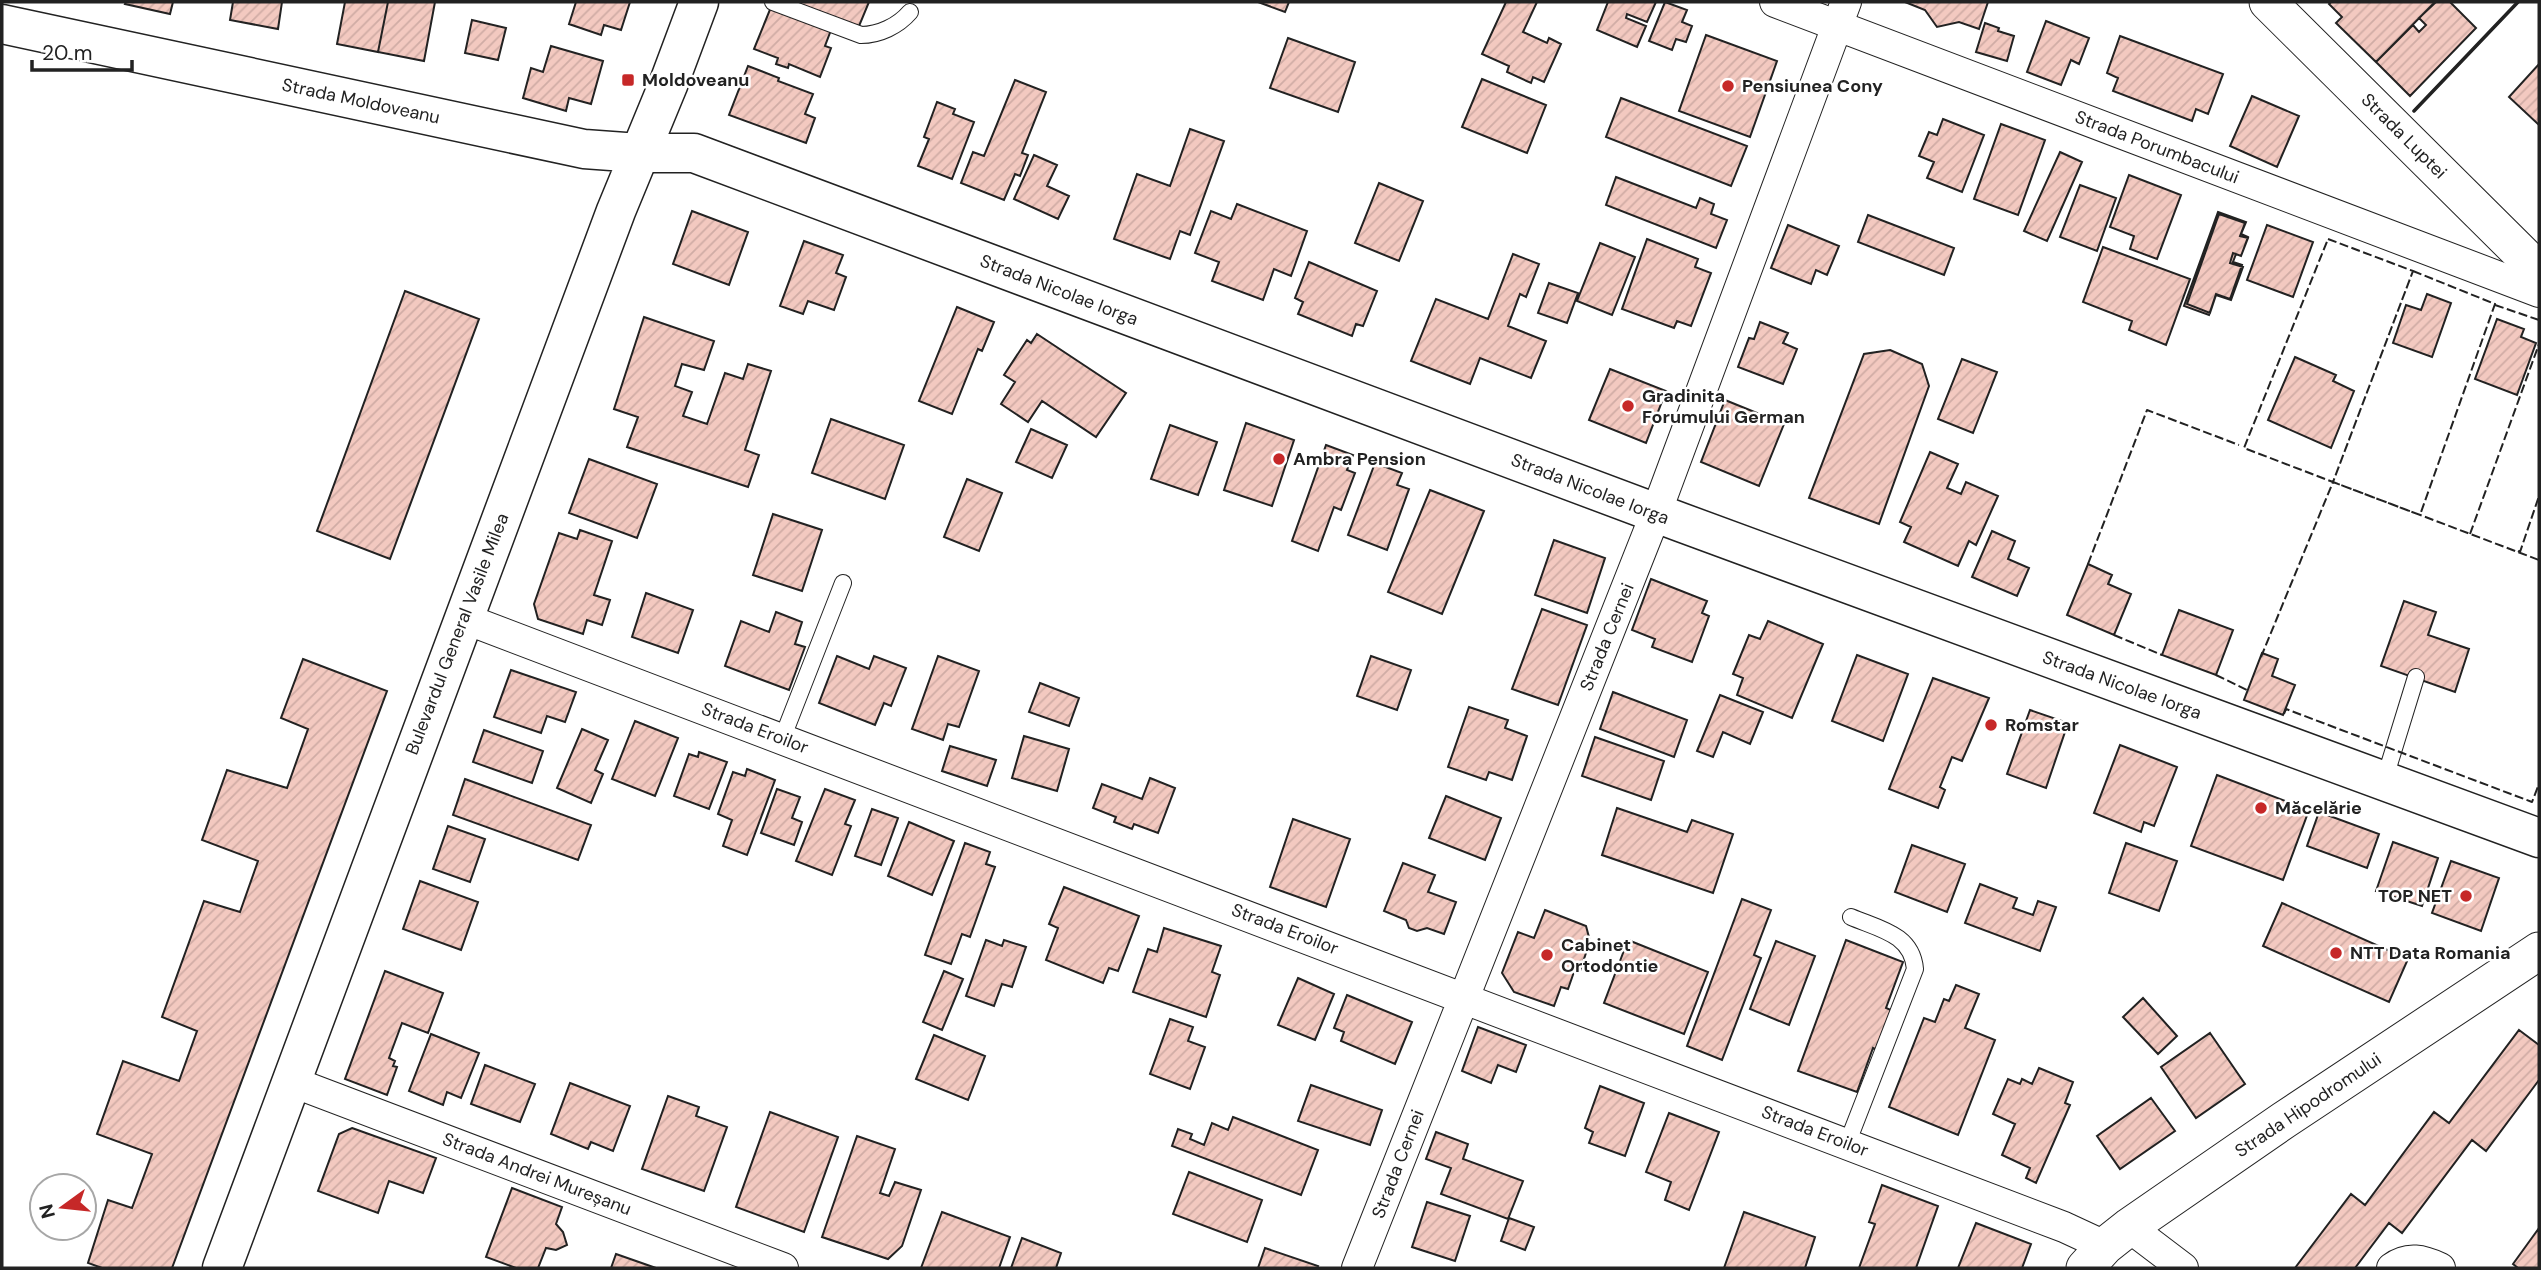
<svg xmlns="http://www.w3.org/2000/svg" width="2541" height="1270" font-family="'DM Sans',sans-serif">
  <defs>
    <pattern id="building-hatch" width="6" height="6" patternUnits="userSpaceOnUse" patternTransform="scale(1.75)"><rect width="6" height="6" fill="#f3c9c0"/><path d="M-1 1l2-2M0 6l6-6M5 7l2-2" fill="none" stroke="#d0aca5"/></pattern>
  </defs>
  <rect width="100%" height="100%" fill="#fff"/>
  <!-- building -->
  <path fill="url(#building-hatch)" stroke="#222" stroke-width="2" d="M126,2H173L170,14L125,4Z
    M233,2H282L278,29L230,20Z
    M345,2H388L378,52L337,44Z
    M388,2H435L424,61L378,52Z
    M576,2H630L621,30L604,25L601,35L569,24Z
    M792,2H869L857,31Z
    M1258,2H1289L1285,12Z
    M1506,2H1537L1523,32L1547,43L1549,38L1561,44L1544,82L1533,77L1531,83L1507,72L1509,66L1482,54Z
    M1608,2H1656L1647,22L1627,14L1626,18L1646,26L1637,47L1597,30Z
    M1665,2L1687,10L1682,22L1692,26L1686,42L1676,39L1672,50L1649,41Z
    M1905,2H1988L1979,29L1959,22L1937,27L1925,10Z
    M2331,2H2433L2434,3L2376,62L2336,23L2342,17L2329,4Z
    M2436,2H2450L2476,28L2410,96L2376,62L2413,25L2419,32L2426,25L2419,18Z
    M771,7L831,30L825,46L831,48L820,77L789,64L788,68L776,64L778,58L754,49Z
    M472,20L506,28L498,60L465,53Z
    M2046,21L2089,38L2079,64L2071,60L2061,85L2027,72Z
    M1985,23L1999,28L1998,31L2014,36L2007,61L1976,52Z
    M1706,35L1777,61L1750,137L1679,111Z
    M2120,36L2223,74L2208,114L2196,109L2192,121L2113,91L2118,78L2107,73Z
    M1288,38L1355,62L1338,112L1270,88Z
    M551,46L603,61L591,104L569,98L566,111L523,98L531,68L543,72Z
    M2539,64V125L2509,97Z
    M748,66L779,78L778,81L813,94L805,114L815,118L806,143L729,115Z
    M1482,79L1546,105L1527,153L1462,127Z
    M1015,80L1046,92L1022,153L1028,155L1020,176L1015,174L1004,200L961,183L973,152L984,156Z
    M2252,96L2299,116L2277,167L2230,146Z
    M1621,98L1747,146L1731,186L1606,137Z
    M937,102L955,109L953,114L974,122L952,179L918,166L929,139L924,137Z
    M1943,119L1984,135L1962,192L1927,178L1934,162L1919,156L1929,132L1937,135Z
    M2001,124L2045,140L2018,215L1974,199Z
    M1190,129L1224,141L1190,235L1180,231L1170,259L1114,239L1137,174L1170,186Z
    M2060,152L2082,162L2047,241L2024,231Z
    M1034,155L1057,165L1047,186L1069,196L1058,219L1014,199Z
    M2129,175L2181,195L2157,259L2130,249L2134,236L2110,227Z
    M1616,177L1696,208L1700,198L1714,204L1711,214L1727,220L1716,248L1606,205Z
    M1379,183L1423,201L1399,261L1355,243Z
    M2080,185L2116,198L2097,251L2060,237Z
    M1237,204L1307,231L1291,276L1274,269L1263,300L1212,281L1219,262L1195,253L1211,211L1231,219Z
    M692,211L748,232L729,285L673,264Z
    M2218,212L2246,222L2241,234L2248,237L2241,256L2236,254L2233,262L2242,265L2230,299L2216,294L2209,315L2184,306Z
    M2219,214L2245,223L2240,236L2248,238L2241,256L2233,253L2230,263L2243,267L2231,300L2216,295L2210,313L2187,304Z
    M1868,215L1954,248L1944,275L1858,242Z
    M1788,225L1839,246L1827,275L1816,270L1811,284L1771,268Z
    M2267,225L2313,242L2293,297L2247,280Z
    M1647,239L1698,259L1695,267L1711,273L1691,326L1677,321L1674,328L1622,309Z
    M804,241L843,255L836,273L846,277L834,310L808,301L803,314L780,306Z
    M1600,243L1635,257L1612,315L1577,301Z
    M2103,247L2190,279L2166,345L2129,330L2132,321L2083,302Z
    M1513,254L1539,264L1526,297L1520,294L1508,326L1546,341L1531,378L1480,358L1470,384L1411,361L1436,299L1488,319Z
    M1309,262L1377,291L1363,326L1356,324L1352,336L1298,314L1303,302L1295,298Z
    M1549,283L1578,293L1567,323L1538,313Z
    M405,291L479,319L390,559L317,531Z
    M2427,294L2451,303L2432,357L2393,343L2406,305L2421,310Z
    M957,307L994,322L982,351L978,349L952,414L919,401Z
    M644,317L714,341L704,370L682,364L675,386L692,392L683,416L707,424L725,373L743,379L748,364L771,371L745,450L759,455L748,487L627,447L638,417L614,409Z
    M2497,319L2524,329L2521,337L2536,343L2517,395L2475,379Z
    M1760,322L1788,333L1783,343L1797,349L1783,384L1738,367L1749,338L1754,339Z
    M1037,334L1126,393L1096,437L1042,401L1028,422L1001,404L1015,382L1004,375L1027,340L1031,343Z
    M1890,350L1922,364L1929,386L1879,524L1809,498L1864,354Z
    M2295,357L2336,375L2333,381L2354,391L2331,448L2268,420Z
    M1962,359L1997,372L1973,433L1938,419Z
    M1610,369L1666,391L1646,443L1589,420Z
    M1725,400L1784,424L1759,486L1701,462Z
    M831,419L904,445L885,499L812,473Z
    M1246,423L1294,440L1272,506L1224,490Z
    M1170,425L1217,442L1198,495L1151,479Z
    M1031,429L1067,445L1052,478L1016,462Z
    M1326,445L1353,455L1347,470L1355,473L1341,510L1334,507L1318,551L1292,541Z
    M1930,452L1958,464L1947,488L1961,494L1966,482L1998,496L1976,545L1969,541L1958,566L1904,542L1911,527L1900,522Z
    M589,459L657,484L637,538L569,513Z
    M1375,463L1402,473L1397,485L1409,489L1387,550L1348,535Z
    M967,479L1002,493L979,551L944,537Z
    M1430,490L1484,511L1442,614L1388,592Z
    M773,514L822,530L802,591L753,575Z
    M580,530L612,541L594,595L610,600L602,625L587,620L583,634L538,619L534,604L559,533L577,539Z
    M1992,531L2015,541L2008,559L2029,568L2017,596L1972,577Z
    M1554,540L1605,558L1587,613L1535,595Z
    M2088,564L2112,575L2108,584L2131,594L2114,635L2067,615Z
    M1651,579L1707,601L1702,613L1709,616L1692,662L1652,647L1655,639L1632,630Z
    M646,593L693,610L678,653L632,637Z
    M2404,601L2436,612L2428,635L2469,649L2455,692L2381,666Z
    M1542,609L1587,625L1558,705L1512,689Z
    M2179,610L2233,630L2216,675L2162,655Z
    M776,612L802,622L795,644L805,647L789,690L725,666L741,621L769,632Z
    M1768,621L1823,644L1792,718L1737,695L1743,678L1733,674L1749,635L1760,639Z
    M2262,653L2278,659L2272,676L2295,685L2283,715L2244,700Z
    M1857,655L1908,674L1883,741L1832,721Z
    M837,656L869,669L874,656L906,668L891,706L884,703L875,725L819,703Z
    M938,656L979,671L959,727L948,724L943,740L912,729Z
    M1371,656L1411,670L1397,710L1357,696Z
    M303,659L387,691L172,1268H102L88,1263L108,1200L132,1208L152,1154L97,1134L123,1061L179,1081L197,1031L162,1017L204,901L240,912L258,861L202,840L227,770L287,788L308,729L281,718Z
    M511,670L576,692L565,722L547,716L541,733L494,717Z
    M1933,678L1989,698L1962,761L1952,757L1940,787L1945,790L1938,808L1889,789Z
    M1040,683L1079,698L1069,726L1029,712Z
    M1613,692L1687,720L1674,757L1600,729Z
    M1720,695L1763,712L1750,744L1723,732L1713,757L1697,751Z
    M1469,707L1508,720L1505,728L1527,736L1512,780L1489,772L1486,780L1448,767Z
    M2030,710L2068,723L2046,788L2007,774Z
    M635,721L678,738L655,796L612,779Z
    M582,729L608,740L595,770L603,774L591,803L557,788Z
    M484,730L543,751L532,783L473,762Z
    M1024,736L1069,749L1057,791L1012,778Z
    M1595,737L1664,761L1651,800L1582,776Z
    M2120,745L2177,767L2154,826L2144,822L2141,832L2094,813Z
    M950,746L996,760L987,786L942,771Z
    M699,752L727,762L709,809L674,796L689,754L698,757Z
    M747,769L775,780L747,855L723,846L732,820L718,814L733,772L745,776Z
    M2217,775L2309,810L2283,880L2191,846Z
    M1150,778L1175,788L1158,833L1134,824L1132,829L1114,822L1116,817L1093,808L1102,784L1142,799Z
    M465,779L591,825L578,860L453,815Z
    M777,789L800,797L792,818L802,822L794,845L761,833Z
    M825,789L855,800L845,824L851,826L832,875L796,861Z
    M1446,796L1501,818L1485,860L1429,838Z
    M1617,808L1687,832L1692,820L1733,834L1713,893L1602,855Z
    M872,809L898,818L881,865L855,856Z
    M2319,812L2379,834L2367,868L2307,846Z
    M1293,819L1350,839L1326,907L1270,887Z
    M909,822L954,841L932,895L888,876Z
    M448,826L485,839L470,882L433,869Z
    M2393,842L2438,858L2422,906L2376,891Z
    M965,843L990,852L986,864L995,867L970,937L962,934L951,964L925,955Z
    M2126,843L2177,861L2159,911L2109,893Z
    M1912,845L1965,864L1947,912L1895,892Z
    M2451,861L2499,878L2481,931L2432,913Z
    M1403,863L1435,875L1428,892L1456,902L1444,934L1427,928L1417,931L1409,928L1406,920L1384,911Z
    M420,881L478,902L461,950L403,929Z
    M1980,884L2017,898L2013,908L2033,915L2038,901L2056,907L2040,951L1965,923Z
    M1064,887L1139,916L1118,971L1109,968L1103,983L1046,960L1058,928L1049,924Z
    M1742,899L1771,910L1754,955L1761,958L1722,1060L1687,1046Z
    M2282,903L2408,959L2389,1002L2263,946Z
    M1545,910L1586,926L1590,941L1580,971L1575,969L1568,989L1561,987L1554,1006L1514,992L1502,973L1518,932L1534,938Z
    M1164,928L1221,946L1212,972L1220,975L1206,1017L1133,992L1148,949L1157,952Z
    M986,940L1002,946L1004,940L1026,947L1012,987L1002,984L994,1006L966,996Z
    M1628,940L1708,972L1684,1034L1604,1003Z
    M1846,940L1903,962L1886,1008L1891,1010L1877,1050L1873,1048L1857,1092L1798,1071Z
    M1776,941L1815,956L1789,1025L1750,1009Z
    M385,971L443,993L428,1033L402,1023L389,1058L395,1061L393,1066L397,1067L387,1095L345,1079Z
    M944,971L963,979L942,1030L923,1022Z
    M1298,978L1334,994L1315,1040L1278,1025Z
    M1956,985L1979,994L1965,1028L1995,1040L1958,1135L1889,1107L1924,1018L1935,1022L1944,999L1949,1001Z
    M1347,995L1412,1022L1395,1064L1341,1041L1344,1032L1334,1028Z
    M2143,998L2177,1036L2158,1054L2123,1017Z
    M1170,1019L1193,1027L1188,1041L1205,1047L1190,1089L1150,1074Z
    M1478,1027L1526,1045L1516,1072L1498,1065L1491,1083L1462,1071Z
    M2519,1030L2539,1045V1080L2486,1151L2472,1140L2402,1233L2389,1223L2355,1268H2295L2351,1194L2365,1205L2434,1112L2449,1123Z
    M2210,1033L2245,1084L2196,1118L2161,1067Z
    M431,1034L479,1053L461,1098L447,1092L443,1105L409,1091Z
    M934,1035L985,1056L968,1100L916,1079Z
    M485,1065L535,1084L520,1122L471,1104Z
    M2039,1068L2073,1082L2065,1103L2070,1105L2036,1183L2026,1178L2030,1168L2002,1155L2015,1124L1993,1114L2008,1079L2020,1084L2022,1079L2032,1084Z
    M570,1083L630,1106L613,1151L591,1142L588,1149L551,1134Z
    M1311,1085L1382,1110L1370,1145L1298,1121Z
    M1600,1086L1644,1103L1625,1156L1589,1143L1593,1132L1585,1128Z
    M668,1096L699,1107L696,1116L727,1127L704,1191L642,1169Z
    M2151,1098L2175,1131L2120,1169L2097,1136Z
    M770,1112L838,1137L804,1232L736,1207Z
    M1669,1113L1719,1132L1689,1210L1665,1200L1671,1182L1646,1172Z
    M1233,1117L1318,1150L1301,1195L1172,1146L1178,1129L1192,1134L1190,1139L1204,1145L1212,1123L1228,1130Z
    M352,1128L436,1158L423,1193L389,1181L378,1213L318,1191L339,1134Z
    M1436,1132L1468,1144L1463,1159L1523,1181L1508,1219L1441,1194L1451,1168L1426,1159Z
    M857,1136L895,1149L880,1193L889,1196L895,1182L921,1190L902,1246L888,1259L822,1237Z
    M1189,1172L1262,1200L1247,1242L1173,1214Z
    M1882,1185L1938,1206L1916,1268H1859L1875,1224L1869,1222Z
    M512,1188L562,1207L556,1224L563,1232L567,1245L556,1250L546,1248L538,1268H516L486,1257Z
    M1427,1202L1470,1216L1455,1261L1412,1247Z
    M942,1212L1010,1237L999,1268H921Z
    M1744,1212L1815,1237L1805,1268H1724Z
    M1509,1218L1534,1227L1525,1250L1501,1241Z
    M1976,1223L2031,1244L2022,1268H1958Z
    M2539,1228V1268H2518L2513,1264Z
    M1022,1238L1061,1253L1056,1268H1011Z
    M1265,1248L1318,1266L1317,1268H1258Z
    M616,1254L656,1268H611Z"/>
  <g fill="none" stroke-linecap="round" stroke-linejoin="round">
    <defs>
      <path id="service" d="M773,2L861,35C879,35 898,26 910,12
        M782,739L843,583
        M2384,781L2416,677
        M1847,1144L1915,969C1912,934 1879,929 1851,917"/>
      <path id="minor" d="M1775,2L2539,292
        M463,618L2064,1227L2105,1246
        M290,1081L783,1268
        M2129,1227L2183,1268
        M1357,1268L1656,513L1846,2
        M2392,1268C2408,1256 2423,1260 2440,1268"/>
      <path id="tertiary" d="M2268,2L2539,271
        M2085,1268L2105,1246L2129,1227L2284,1120L2539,951"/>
      <path id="secondary" d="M639,153H694L1680,522L2539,838"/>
      <path id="primary" d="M2,24L584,149L639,153
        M222,1268L616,211L668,85L699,2"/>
    </defs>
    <!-- service casing -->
    <use href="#service" stroke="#222" stroke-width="18"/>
    <!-- minor casing -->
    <use href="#minor" stroke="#222" stroke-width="32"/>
    <!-- tertiary casing -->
    <use href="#tertiary" stroke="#222" stroke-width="39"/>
    <!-- secondary casing -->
    <use href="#secondary" stroke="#222" stroke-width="41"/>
    <!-- primary casing -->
    <use href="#primary" stroke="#222" stroke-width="41"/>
    <!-- service -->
    <use href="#service" stroke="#fff" stroke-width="16"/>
    <!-- minor -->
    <use href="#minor" stroke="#fff" stroke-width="30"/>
    <!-- tertiary -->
    <use href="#tertiary" stroke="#fff" stroke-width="37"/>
    <!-- secondary -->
    <use href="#secondary" stroke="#fff" stroke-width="38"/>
    <!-- primary -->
    <use href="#primary" stroke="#fff" stroke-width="38"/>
    <!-- fence -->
    <path stroke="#222" stroke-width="2" stroke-dasharray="9 3.5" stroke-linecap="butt" d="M2414,111L2518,2
      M2328,239L2413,271L2333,482L2244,448Z
      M2413,271L2495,304L2420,515L2333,482Z
      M2495,305L2539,320
      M2470,534L2539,344
      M2518,551L2520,552L2539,496
      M2088,564L2147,410L2239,445
      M2114,635L2162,655
      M2261,657L2333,482L2539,560
      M2216,675L2247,690
      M2284,714L2286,709L2532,802L2539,784"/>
    <!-- wall -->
    <path stroke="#222" stroke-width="3.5" d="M2414,111L2518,2"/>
  </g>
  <!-- markers -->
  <g fill="#c62828" stroke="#fff" stroke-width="2.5">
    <rect x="621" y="73" width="14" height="14" rx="3.5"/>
    <circle cx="1728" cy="86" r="7"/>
    <circle cx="1628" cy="406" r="7"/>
    <circle cx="1279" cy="459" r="7"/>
    <circle cx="1991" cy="725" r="7"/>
    <circle cx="2261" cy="808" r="7"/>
    <circle cx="2466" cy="896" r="7"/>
    <circle cx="2336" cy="953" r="7"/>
    <circle cx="1547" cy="955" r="7"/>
  </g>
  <g text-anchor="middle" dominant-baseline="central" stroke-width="5" stroke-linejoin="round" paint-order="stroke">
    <!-- poi labels -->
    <g font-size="18" font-weight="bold" fill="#222" stroke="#fff" text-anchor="start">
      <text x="642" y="80">Moldoveanu</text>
      <text x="1742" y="86">Pensiunea Cony</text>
      <text x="1642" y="396">Gradinita<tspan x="1642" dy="21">Forumului German</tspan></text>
      <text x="1293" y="459">Ambra Pension</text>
      <text x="2005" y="725">Romstar</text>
      <text x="2275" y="808">Măcelărie</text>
      <text x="2452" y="896" text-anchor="end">TOP NET</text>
      <text x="1561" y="945">Cabinet<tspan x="1561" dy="21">Ortodontie</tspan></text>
      <text x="2350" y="953">NTT Data Romania</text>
    </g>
    <!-- street labels -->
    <g font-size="18" fill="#222" stroke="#fff">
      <text transform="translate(361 101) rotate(12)">Strada Moldoveanu</text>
      <text transform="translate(2404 136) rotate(45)">Strada Luptei</text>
      <text transform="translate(2157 147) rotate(21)">Strada Porumbacului</text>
      <text transform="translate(1059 290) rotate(21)">Strada Nicolae Iorga</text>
      <text transform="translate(1590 489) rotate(21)">Strada Nicolae Iorga</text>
      <text transform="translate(457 634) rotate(-69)">Bulevardul General Vasile Milea</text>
      <text transform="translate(1607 637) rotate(-68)">Strada Cernei</text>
      <text transform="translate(2122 685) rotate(20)">Strada Nicolae Iorga</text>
      <text transform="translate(755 728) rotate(21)">Strada Eroilor</text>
      <text transform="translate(1285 929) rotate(21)">Strada Eroilor</text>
      <text transform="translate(2308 1105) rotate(-34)">Strada Hipodromului</text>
      <text transform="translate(1815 1131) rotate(21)">Strada Eroilor</text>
      <text transform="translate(1398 1164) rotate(-69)">Strada Cernei</text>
      <text transform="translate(537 1174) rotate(21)">Strada Andrei Mureșanu</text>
    </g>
  </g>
  <!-- border -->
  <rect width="2541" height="1270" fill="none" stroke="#222222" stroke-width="7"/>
  <!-- north arrow -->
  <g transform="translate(63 1207) rotate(255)"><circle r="33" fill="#ffffff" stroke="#a7a7a7" stroke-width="2"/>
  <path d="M0-5L12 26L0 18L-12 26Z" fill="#c62828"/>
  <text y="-10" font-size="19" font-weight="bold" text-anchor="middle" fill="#222222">N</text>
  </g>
  <!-- scale -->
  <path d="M32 60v10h100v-10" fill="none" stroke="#222222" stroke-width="3.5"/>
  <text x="42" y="60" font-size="21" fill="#222222" stroke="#ffffff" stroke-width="5" paint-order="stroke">20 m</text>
</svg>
